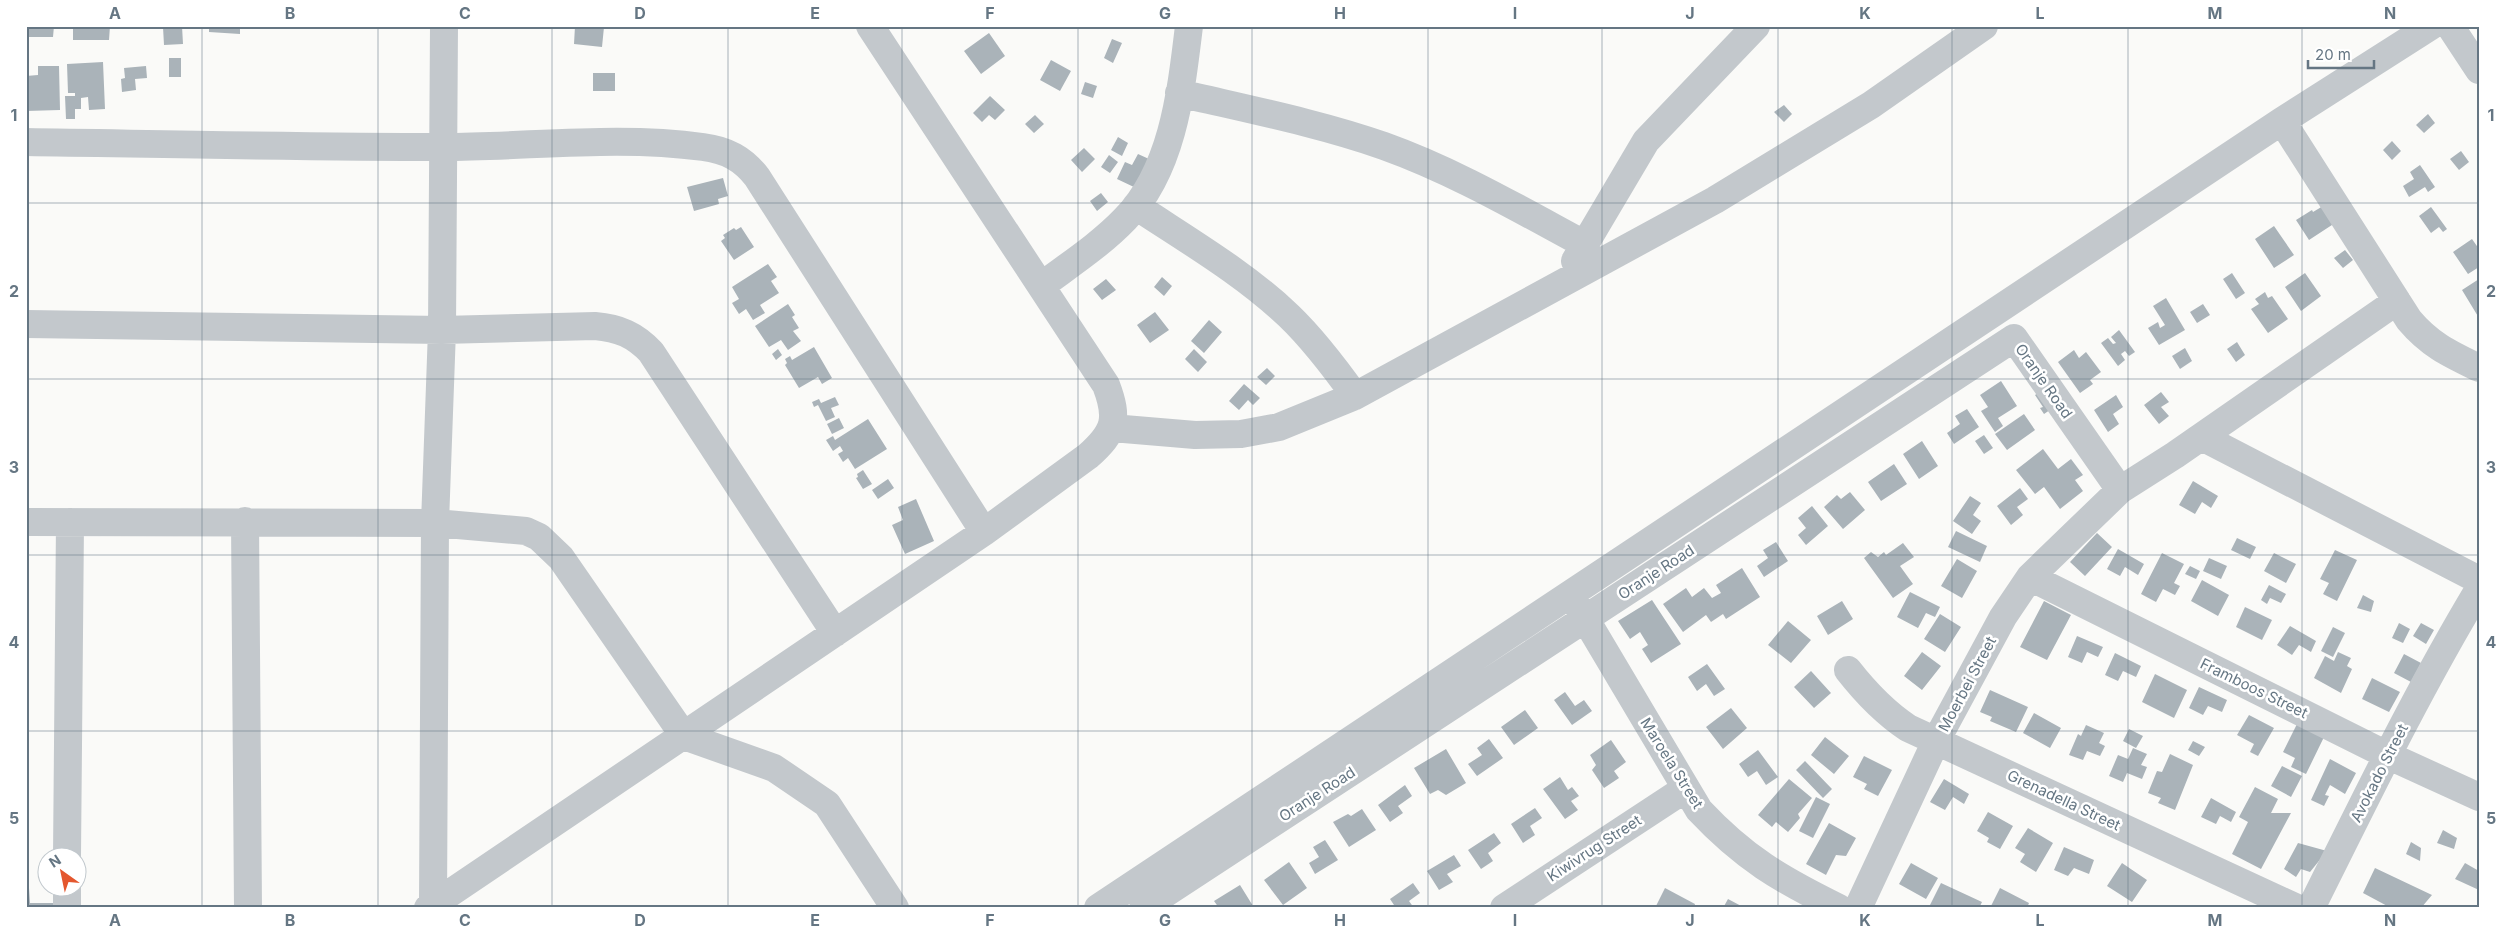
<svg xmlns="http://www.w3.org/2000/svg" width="2505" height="934" font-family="Inter,sans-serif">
  <rect width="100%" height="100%" fill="#fafaf8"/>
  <!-- building -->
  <path fill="#aab3b9" d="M28,26H54L53,37H28Z
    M73,26H110L109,40H73Z
    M166,26H182L183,44L164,45L163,27Z
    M209,26H240V34L209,32Z
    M575,26L604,27L602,47L574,44Z
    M989,33L1005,56L981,74L964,51Z
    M1112,39L1122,43L1113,63L1104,58Z
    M169,58H181V77H169Z
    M1051,60L1071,71L1060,91L1040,80Z
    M103,62L105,109L89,110L88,97L81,98V109H75V119H66L65,96H75V93H68L67,64Z
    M38,66H59L60,110L26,111V76L38,75Z
    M146,66L147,78L135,79L136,90L122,92L121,79L125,78L124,68Z
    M593,73H615V91H593Z
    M1085,82L1097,86L1093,98L1081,94Z
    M990,96L1005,110L995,120L989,115L982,122L973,113Z
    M1784,105L1792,114L1784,122L1774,112Z
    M2428,114L2435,123L2424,133L2416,125Z
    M1035,115L1044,124L1034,133L1025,124Z
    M1118,137L1128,143L1122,156L1111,150Z
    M2392,141L2401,151L2392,160L2383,150Z
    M1084,148L1095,159L1082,172L1071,160Z
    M2461,151L2469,162L2459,170L2450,159Z
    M1138,154L1149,159L1136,188L1117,179L1125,162L1132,165Z
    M1109,155L1118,162L1110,173L1101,167Z
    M2420,165L2435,187L2428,192L2425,187L2409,197L2403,186L2414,179L2410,172Z
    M723,178L728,196L718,199L719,204L694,211L687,187Z
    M1101,193L1108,202L1097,211L1090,201Z
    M2323,206L2335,223L2309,240L2296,220L2312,210L2313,212Z
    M2431,207L2447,229L2443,232L2439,227L2431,233L2419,216Z
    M2274,226L2294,255L2274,268L2255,239Z
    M741,227L754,247L734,260L721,241L725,238L723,235L734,228L736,230Z
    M2472,239L2479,249V267L2468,274L2453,252Z
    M2345,250L2353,260L2343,268L2334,258Z
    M768,264L777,277L771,281L779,293L760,305L765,313L753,320L746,309L739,314L732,303L739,299L732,287Z
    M2232,273L2245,293L2236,299L2223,279Z
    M2305,273L2321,296L2301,311L2285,287Z
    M1162,277L1172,286L1164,296L1154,287Z
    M1106,279L1116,290L1102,300L1093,289Z
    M2479,279V318L2462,290Z
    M2265,292L2268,298L2272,296L2288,319L2268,333L2251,309L2259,304L2255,299Z
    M2166,298L2185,330L2159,345L2148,328L2158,322L2160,328L2165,325L2153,306Z
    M788,304L795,315L792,317L799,328L793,331L801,341L788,350L781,340L769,347L755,326Z
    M2203,304L2210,315L2197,323L2190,312Z
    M1155,312L1169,330L1150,343L1137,325Z
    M1209,320L1222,332L1204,353L1191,341Z
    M2119,330L2135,352L2129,356L2125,351L2121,354L2125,360L2118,366L2101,343L2108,338L2113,344L2116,343L2111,337Z
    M2237,342L2245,355L2236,362L2227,349Z
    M814,347L832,378L822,384L818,377L799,388L785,365L787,363L785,359L790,356L792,360Z
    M2185,348L2192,361L2180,369L2172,356Z
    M778,349L782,355L776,360L772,354Z
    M1194,349L1207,362L1198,372L1185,359Z
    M2074,350L2079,358L2086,352L2101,372L2090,380L2093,384L2080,393L2058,362Z
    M1267,368L1275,376L1266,385L1257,377Z
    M2001,381L2017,406L1998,418L2003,426L1995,432L1981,411L1988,407L1980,395Z
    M1244,384L1260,398L1253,405L1248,400L1239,410L1229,401Z
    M2043,390L2069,397L2044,414L2040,408L2043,407L2035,395Z
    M2161,392L2169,402L2161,407L2169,416L2159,424L2144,405Z
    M2116,395L2123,407L2113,414L2119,424L2108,432L2094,410Z
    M835,397L839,405L831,408L835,417L826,421L818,405L814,407L812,402L819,399L821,403Z
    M1967,409L1979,427L1954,444L1947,433L1960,424L1955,416Z
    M2024,414L2035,430L2007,450L1995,434Z
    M839,418L844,428L832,434L827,424Z
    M868,419L887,449L855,469L848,458L843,462L838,454L843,451L840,446L833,451L826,440L833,436L835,440Z
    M1984,435L1993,448L1984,454L1975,441Z
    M1922,441L1938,466L1919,479L1903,454Z
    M2043,449L2058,469L2071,459L2083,475L2075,480L2083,491L2060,509L2044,487L2035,494L2016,470Z
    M1894,464L1907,484L1881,501L1868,482Z
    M863,470L872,484L863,489L856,478L858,477L857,474Z
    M888,479L894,488L878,499L872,490Z
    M2193,481L2218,496L2211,508L2202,502L2195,514L2179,505Z
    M2020,488L2028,499L2017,507L2023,515L2011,525L1997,506Z
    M1850,492L1865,510L1843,529L1824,507L1837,495L1841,499Z
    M1970,496L1981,503L1973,515L1981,521L1972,534L1953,521Z
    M916,499L934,541L905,554L892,525L903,520L898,507Z
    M1812,506L1828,526L1806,545L1798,535L1806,528L1798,518Z
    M1956,531L1987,546L1980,562L1948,547Z
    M2097,533L2112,547L2085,576L2070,562Z
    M2237,538L2256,547L2250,559L2231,550Z
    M1776,542L1788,561L1764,577L1757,566L1768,558L1763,550Z
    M1903,543L1914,557L1900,566L1913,584L1893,598L1864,558L1871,552L1878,557L1884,552L1886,555Z
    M2118,549L2144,564L2138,575L2125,567L2120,576L2107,569Z
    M2335,550L2357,560L2337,601L2323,594L2329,583L2320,579Z
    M2162,553L2184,564L2174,583L2180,586L2175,595L2163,589L2156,602L2141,594Z
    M2274,553L2296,564L2286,583L2264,571Z
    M2209,558L2227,566L2221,579L2203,571Z
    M1957,559L1977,571L1962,598L1941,586Z
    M2190,566L2200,571L2196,579L2185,574Z
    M1742,568L1760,597L1726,619L1723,614L1711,622L1706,615L1683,632L1663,604L1686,588L1692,597L1704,588L1712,598L1721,593L1716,585Z
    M2202,580L2229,595L2218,616L2191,601Z
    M2269,585L2286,594L2281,603L2270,598L2267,604L2261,600Z
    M1910,592L1940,607L1935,617L1926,613L1918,628L1897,617Z
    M2363,595L2374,601L2371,612L2357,608Z
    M1652,600L1681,644L1651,663L1642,649L1648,645L1640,632L1630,639L1618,621Z
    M1842,601L1853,619L1828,635L1817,616Z
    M2044,601L2071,615L2047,660L2020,647Z
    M2245,607L2272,620L2262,640L2236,627Z
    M1940,614L1961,627L1945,652L1924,639Z
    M1788,621L1811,640L1791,663L1768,645Z
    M2399,623L2410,629L2403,643L2392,638Z
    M2421,623L2434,630L2426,644L2413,636Z
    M2290,626L2316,641L2311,652L2299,645L2292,655L2277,645Z
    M2333,627L2345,633L2333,657L2321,651Z
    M2077,636L2103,647L2098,657L2087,652L2082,663L2068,657Z
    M1922,652L1941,666L1922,690L1904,676Z
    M2338,652L2351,658L2347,666L2352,669L2341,693L2314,678L2325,656L2334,661Z
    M2115,653L2141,666L2136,677L2123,671L2118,681L2105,675Z
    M2404,654L2421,663L2411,682L2394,673Z
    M1707,664L1725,689L1714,696L1706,684L1697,691L1688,677Z
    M1811,671L1831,693L1814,708L1794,687Z
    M2155,674L2187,690L2174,718L2142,702Z
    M2372,678L2400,692L2389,712L2362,699Z
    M2199,687L2227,700L2222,712L2208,706L2203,715L2189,708Z
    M1990,690L2028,707L2016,732L1990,721L1992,717L1980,712Z
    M1565,692L1575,706L1584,700L1592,711L1572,725L1554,700Z
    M1731,708L1747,728L1723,749L1706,727Z
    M1525,710L1538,728L1514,745L1501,727Z
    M2034,713L2061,728L2050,748L2023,733Z
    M2249,715L2274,728L2258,756L2250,752L2254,744L2237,735Z
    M2297,724L2324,737L2306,774L2291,767L2295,758L2283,752Z
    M2086,725L2104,733L2099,743L2105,746L2100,756L2087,751L2083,760L2069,755L2078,734L2081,736Z
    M2129,729L2143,736L2136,748L2123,741Z
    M1825,737L1849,756L1834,774L1811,755Z
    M1489,739L1503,758L1477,776L1468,764L1482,755L1477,748Z
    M1611,740L1626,762L1614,771L1619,778L1604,788L1592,770L1596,765L1590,755Z
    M2193,741L2205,747L2199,756L2188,750Z
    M2133,748L2147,754L2141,765L2147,767L2142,779L2127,773L2123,782L2109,776L2118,755L2128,759Z
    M1446,749L1466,783L1446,795L1438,790L1430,794L1414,768Z
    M1758,750L1778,777L1766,785L1757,771L1748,777L1739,764Z
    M2170,754L2193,765L2175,810L2158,803L2161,798L2148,793L2157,771L2162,772Z
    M1864,756L1892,770L1878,796L1864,789L1867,784L1853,777Z
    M2330,759L2356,773L2345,794L2330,785L2325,795L2329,796L2324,806L2311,800Z
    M1805,761L1832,789L1823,798L1796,770Z
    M2282,766L2302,776L2291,797L2271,786Z
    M1560,777L1568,790L1572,787L1579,796L1571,801L1578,810L1565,819L1543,789Z
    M1789,779L1812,798L1798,814L1800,818L1788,832L1776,822L1772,827L1758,815Z
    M1944,779L1969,794L1964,804L1953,797L1945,810L1930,802Z
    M1405,785L1412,796L1398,806L1403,813L1390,822L1378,805Z
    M2255,787L2278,799L2271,813H2291L2261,869L2232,854L2248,822L2239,817Z
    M1816,797L1830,804L1813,838L1799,831Z
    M2211,798L2236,812L2231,822L2220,816L2216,824L2201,817Z
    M1535,808L1542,818L1530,826L1535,835L1523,843L1511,824Z
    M1362,809L1376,830L1349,847L1333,822L1348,814L1351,816Z
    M1988,812L2013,826L2000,849L1987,842L1989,838L1977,831Z
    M1829,823L1856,838L1846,856L1836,855L1826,875L1806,864Z
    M2028,828L2053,843L2036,872L2020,862L2025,854L2015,848Z
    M2443,830L2457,838L2454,849L2437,843Z
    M1494,833L1501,843L1488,853L1493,861L1481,869L1468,850Z
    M1325,840L1338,860L1315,874L1309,863L1319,857L1313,847Z
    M2411,842L2421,848L2420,861L2406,854Z
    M2298,843L2327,851L2310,872L2301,869L2296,877L2284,869Z
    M2064,847L2094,860L2089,874L2074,868L2068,876L2054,870Z
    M1454,855L1461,866L1447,874L1453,882L1439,890L1427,871Z
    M1289,862L1307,888L1283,905L1264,880Z
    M1911,863L1938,878L1926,899L1899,884Z
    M2122,863L2147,880L2132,902L2107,886Z
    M2465,863L2479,871V890L2455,879Z
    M2375,868L2432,895L2421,908H2391L2363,893Z
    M1413,883L1420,893L1409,901L1414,908H1396L1390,899Z
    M1941,883L1982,902L1979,908H1936L1930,905Z
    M1240,885L1253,906L1249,908H1219L1214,901Z
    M26,888H29L30,903H60V908H26Z
    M1665,888L1695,904L1694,908H1655Z
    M2000,888L2029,903L2027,908H1990Z
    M1728,899L1745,908H1723Z"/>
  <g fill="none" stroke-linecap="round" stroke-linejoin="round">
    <!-- minor -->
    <path stroke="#c3c8cc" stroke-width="28" d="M2450,26L2479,70
      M1179,93C1247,109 1318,123 1384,146C1454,171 1519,209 1584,244
      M2282,121L2409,320C2430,345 2450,354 2479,368
      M26,142C165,144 304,147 443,147C529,147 617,135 703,147C727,150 743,159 757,177L984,532
      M1136,206C1187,240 1244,273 1289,316C1314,340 1335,368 1355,396
      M1575,261L1646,141L1756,26
      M1041,286C1069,265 1100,245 1125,219C1173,170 1181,92 1189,26
      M26,324L442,330L595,326C619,328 635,335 651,352L835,633
      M1112,428L1195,435L1241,434L1279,427L1355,396L1715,200L1871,105L1984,26
      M2202,437L2479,580
      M245,521L248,908
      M26,522L435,523L526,531L539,537L561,558L684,736L774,768L827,804L895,908
      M2030,577L2387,755L2479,797
      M1576,603L1699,810C1744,858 1780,879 1839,908
      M1848,670C1866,693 1884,712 1908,728L2297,908
      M67,856L70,522
      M433,905L435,523L442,330L444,26
      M67,908V886
      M428,908L984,532L1088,456C1115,432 1119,419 1106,385L870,26
      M1098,908L2282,121L2431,26
      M1143,908L2014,338L2120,490
      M1504,908L1685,789
      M1858,908L1936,741L2003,617L2030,577L2120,490L2175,455L2397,301
      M2311,908C2365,800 2417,692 2479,589"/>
  </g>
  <!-- grid -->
  <path fill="none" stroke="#657683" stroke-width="1" stroke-opacity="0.55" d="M202,26V908M378,26V908M552,26V908M728,26V908M902,26V908M1078,26V908M1252,26V908M1428,26V908M1602,26V908M1778,26V908M1952,26V908M2128,26V908M2302,26V908M26,203H2479M26,379H2479M26,555H2479M26,731H2479"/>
  <g text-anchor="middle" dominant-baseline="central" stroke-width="5" stroke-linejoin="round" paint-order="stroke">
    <!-- street labels -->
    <g font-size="15" fill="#657683" stroke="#fff">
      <text transform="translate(2044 381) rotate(55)">Oranje Road</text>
      <text transform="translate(1656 572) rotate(-33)">Oranje Road</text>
      <text transform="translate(1967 684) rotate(-62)">Moerbei Street</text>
      <text transform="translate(2254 688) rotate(26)">Framboos Street</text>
      <text transform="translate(1672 763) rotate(58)">Maroela Street</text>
      <text transform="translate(2379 773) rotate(-63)">Avokado Street</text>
      <text transform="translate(1317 794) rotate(-33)">Oranje Road</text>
      <text transform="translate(2064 800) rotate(25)">Grenadella Street</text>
      <text transform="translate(1594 848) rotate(-33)">Kiwivrug Street</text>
    </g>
  </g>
  <!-- border -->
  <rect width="2505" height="934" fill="none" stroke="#ffffff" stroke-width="55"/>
  <!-- north arrow -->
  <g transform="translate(62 872) rotate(327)"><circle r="24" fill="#ffffff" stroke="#c1c8cd"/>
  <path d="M0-4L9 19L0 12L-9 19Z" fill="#e4572e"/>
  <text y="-8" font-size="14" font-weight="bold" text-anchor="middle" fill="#657683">N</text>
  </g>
  <!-- scale -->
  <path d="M2308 60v8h66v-8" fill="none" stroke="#657683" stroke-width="2.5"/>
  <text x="2315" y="60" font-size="15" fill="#657683" stroke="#ffffff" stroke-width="4" paint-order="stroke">20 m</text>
  <rect x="28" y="28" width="2450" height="878" fill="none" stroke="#657683" stroke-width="2"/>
  <g font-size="16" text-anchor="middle" font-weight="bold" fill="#657683">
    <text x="115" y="19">A</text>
    <text x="290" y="19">B</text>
    <text x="465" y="19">C</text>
    <text x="640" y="19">D</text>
    <text x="815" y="19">E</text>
    <text x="990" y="19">F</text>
    <text x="1165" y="19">G</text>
    <text x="1340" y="19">H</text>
    <text x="1515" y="19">I</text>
    <text x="1690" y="19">J</text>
    <text x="1865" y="19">K</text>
    <text x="2040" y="19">L</text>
    <text x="2215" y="19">M</text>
    <text x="2390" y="19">N</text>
    <text x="14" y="121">1</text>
    <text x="2491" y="121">1</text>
    <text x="14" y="297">2</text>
    <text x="2491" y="297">2</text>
    <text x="14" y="473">3</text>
    <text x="2491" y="473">3</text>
    <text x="14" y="648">4</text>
    <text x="2491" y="648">4</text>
    <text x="14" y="824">5</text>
    <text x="2491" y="824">5</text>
    <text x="115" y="926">A</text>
    <text x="290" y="926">B</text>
    <text x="465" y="926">C</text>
    <text x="640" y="926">D</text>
    <text x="815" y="926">E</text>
    <text x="990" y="926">F</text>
    <text x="1165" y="926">G</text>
    <text x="1340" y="926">H</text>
    <text x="1515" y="926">I</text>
    <text x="1690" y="926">J</text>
    <text x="1865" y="926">K</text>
    <text x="2040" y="926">L</text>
    <text x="2215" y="926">M</text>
    <text x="2390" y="926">N</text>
  </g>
</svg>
